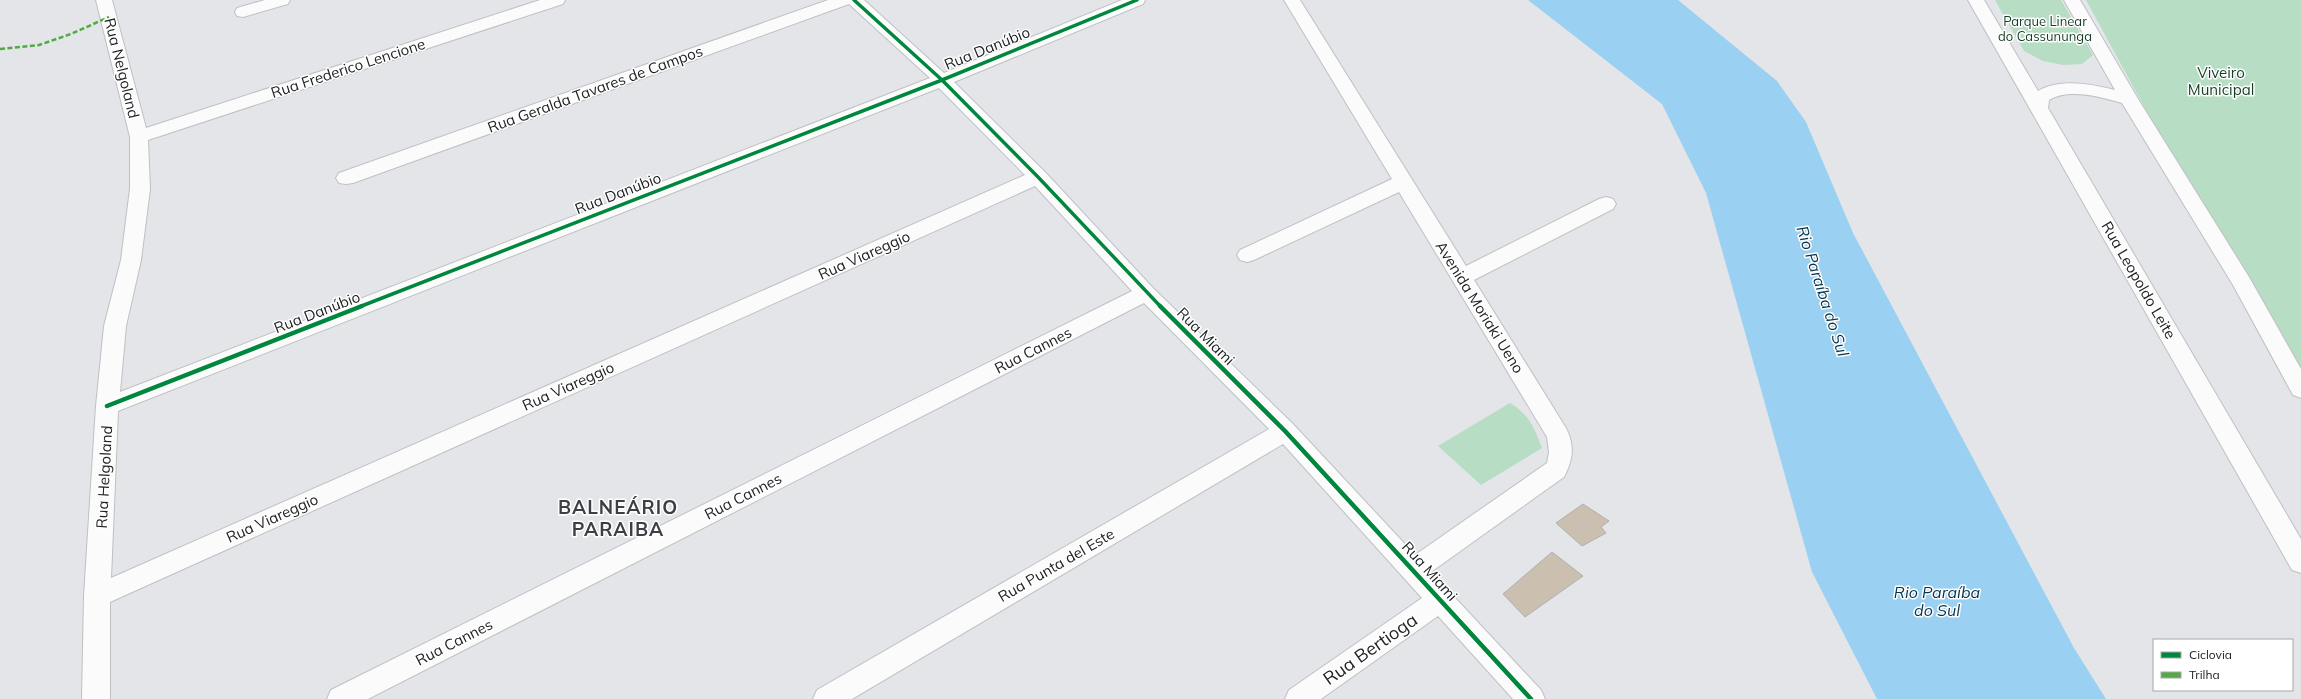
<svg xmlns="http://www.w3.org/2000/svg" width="2301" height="699" font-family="Mulish,sans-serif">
  <rect width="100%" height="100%" fill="#e3e5e8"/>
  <!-- green -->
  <path fill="#b7ddc5" d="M1995,0H2061L2093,55L2082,64L2063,65L2043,61L2024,51Z
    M2086,0H2301V377L2221,248Z
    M1510,403C1528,413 1535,429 1542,448L1481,485L1438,446Z"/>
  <!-- water -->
  <path fill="#9ad0f2" d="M1528,0H1678L1777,81L1806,122L1853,233L2074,648L2106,699H1877L1812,572L1706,193L1662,104Z"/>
  <!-- building -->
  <path fill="#cbbfaf" stroke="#afb0b0" d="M1583,504L1609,521L1601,527L1606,533L1582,546L1556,523Z
    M1552,552L1583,576L1525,617L1503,594Z"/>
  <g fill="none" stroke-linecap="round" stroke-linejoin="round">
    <defs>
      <path id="minor" d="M96,0H112L146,128L540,0H565L563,4L148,140L150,189L141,260L126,326L120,392L930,78L849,4L353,183L346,184L339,183L336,178L339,173L828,0H864L944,73L1122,0H1145L1143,4L954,82L1045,172L1153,288L1293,424L1415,555L1547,463L1549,452L1547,437L1399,192L1254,260L1247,262L1240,260L1237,255L1240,250L1392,179L1284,0H1300L1466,266L1599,199L1606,197L1613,199L1616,204L1613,209L1474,280L1566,428C1575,446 1573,460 1564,477L1431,572L1541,690L1545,699H1513L1438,616L1321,699H1285L1289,690L1422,598L1283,444L852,699H813L817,690L1269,429L1144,303L368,699H327L331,690L1132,291L1035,186L110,602V699H82L84,596L96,406L104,326L121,260L130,189V137ZM939,88L1025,175L111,578L118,411Z
        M265,0H290L288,4L243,17L237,16L235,12L237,8Z"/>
      <path id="major" d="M1968,0H1984L2038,91C2060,78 2091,84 2115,90L2064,0H2080L2138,99L2249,277L2301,369V398L2293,395L2233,285L2122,103C2101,97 2069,88 2049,100L2048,108L2301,539V573L2292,570Z"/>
    </defs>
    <!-- minor casing -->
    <use href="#minor" stroke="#bfc0c3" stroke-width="2"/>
    <!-- major casing -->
    <use href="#major" stroke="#bfc0c3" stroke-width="2"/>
    <!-- minor -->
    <use href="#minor" fill="#fbfbfc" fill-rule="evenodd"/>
    <!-- major -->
    <use href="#major" fill="#fbfbfc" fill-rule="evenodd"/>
    <!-- quiet -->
    <path stroke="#52aa44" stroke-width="2.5" stroke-dasharray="5 2.5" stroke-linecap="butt" d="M0,49L39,45L71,34L109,17"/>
    <defs>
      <path id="cycleway-far1" d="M854,0L942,80L1038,177L1161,307
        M359,307L942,80L1137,0"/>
      <path id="cycleway" d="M1160,306L1285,431L1531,699
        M107,406L362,306"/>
    </defs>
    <!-- cycleway-far1 casing -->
    <use href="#cycleway-far1" stroke="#fff" stroke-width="5.5"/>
    <!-- cycleway casing -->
    <use href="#cycleway" stroke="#fff" stroke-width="7"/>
    <!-- cycleway-far1 -->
    <use href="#cycleway-far1" stroke="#00873e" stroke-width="3.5"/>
    <!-- cycleway -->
    <use href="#cycleway" stroke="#00873e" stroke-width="4.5"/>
  </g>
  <g text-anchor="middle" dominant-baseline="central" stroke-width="3" stroke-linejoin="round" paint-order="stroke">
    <!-- far-park labels -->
    <g font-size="13" fill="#153e26" stroke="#fff">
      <text x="2045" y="21">Parque Linear<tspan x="2045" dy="15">do Cassununga</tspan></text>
    </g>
    <!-- street labels -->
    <g font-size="15" fill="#212224" stroke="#fff">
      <text transform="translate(987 48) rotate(-22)">Rua Danúbio</text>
      <text transform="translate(122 68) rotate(76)">Rua Nelgoland</text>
      <text transform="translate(348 68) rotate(-18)">Rua Frederico Lencione</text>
      <text transform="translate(595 89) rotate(-20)">Rua Geralda Tavares de Campos</text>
      <text transform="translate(618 193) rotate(-21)">Rua Danúbio</text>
      <text transform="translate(864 255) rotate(-24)">Rua Viareggio</text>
      <text transform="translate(2139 280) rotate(60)">Rua Leopoldo Leite</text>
      <text transform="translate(1480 307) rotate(58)">Avenida Moriaki Ueno</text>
      <text transform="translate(317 312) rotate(-21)">Rua Danúbio</text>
      <text transform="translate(1206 336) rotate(45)">Rua Miami</text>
      <text transform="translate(1033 350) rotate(-27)">Rua Cannes</text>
      <text transform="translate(568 386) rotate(-24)">Rua Viareggio</text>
      <text transform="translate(104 477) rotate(-87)">Rua Helgoland</text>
      <text transform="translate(743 496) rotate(-27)">Rua Cannes</text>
      <text transform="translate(272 518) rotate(-24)">Rua Viareggio</text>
      <text transform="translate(1056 565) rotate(-30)">Rua Punta del Este</text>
      <text transform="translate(1430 571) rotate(48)">Rua Miami</text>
      <text transform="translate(454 642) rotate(-27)">Rua Cannes</text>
    </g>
    <!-- park labels -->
    <g font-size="15" fill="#153e26" stroke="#fff">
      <text x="2221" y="72">Viveiro<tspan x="2221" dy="17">Municipal</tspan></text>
    </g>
    <!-- water labels -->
    <g font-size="16" font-style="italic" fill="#06344c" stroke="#fff">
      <text transform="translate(1823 291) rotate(72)">Rio Paraíba do Sul</text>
      <text x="1937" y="592">Rio Paraíba<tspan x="1937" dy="18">do Sul</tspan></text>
    </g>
    <!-- near-street labels -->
    <g font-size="18" fill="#212224" stroke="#fff">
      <text transform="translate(1370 649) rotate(-35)">Rua Bertioga</text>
    </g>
    <!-- district labels -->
    <g font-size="19" font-weight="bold" letter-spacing="1" fill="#3e3f44" stroke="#fff">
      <text x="618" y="507">BALNEÁRIO<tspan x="618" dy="22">PARAIBA</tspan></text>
    </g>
  </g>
  <!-- legend -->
  <rect x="2153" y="639" width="140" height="52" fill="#ffffff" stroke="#a6a7a7"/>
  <rect x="2161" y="652" width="20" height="6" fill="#00873e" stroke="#a6a7a7"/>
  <text x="2189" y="659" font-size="12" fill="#212224">Ciclovia</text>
  <rect x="2161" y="672" width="20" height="6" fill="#52aa44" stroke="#a6a7a7"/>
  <text x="2189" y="679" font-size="12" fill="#212224">Trilha</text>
</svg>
